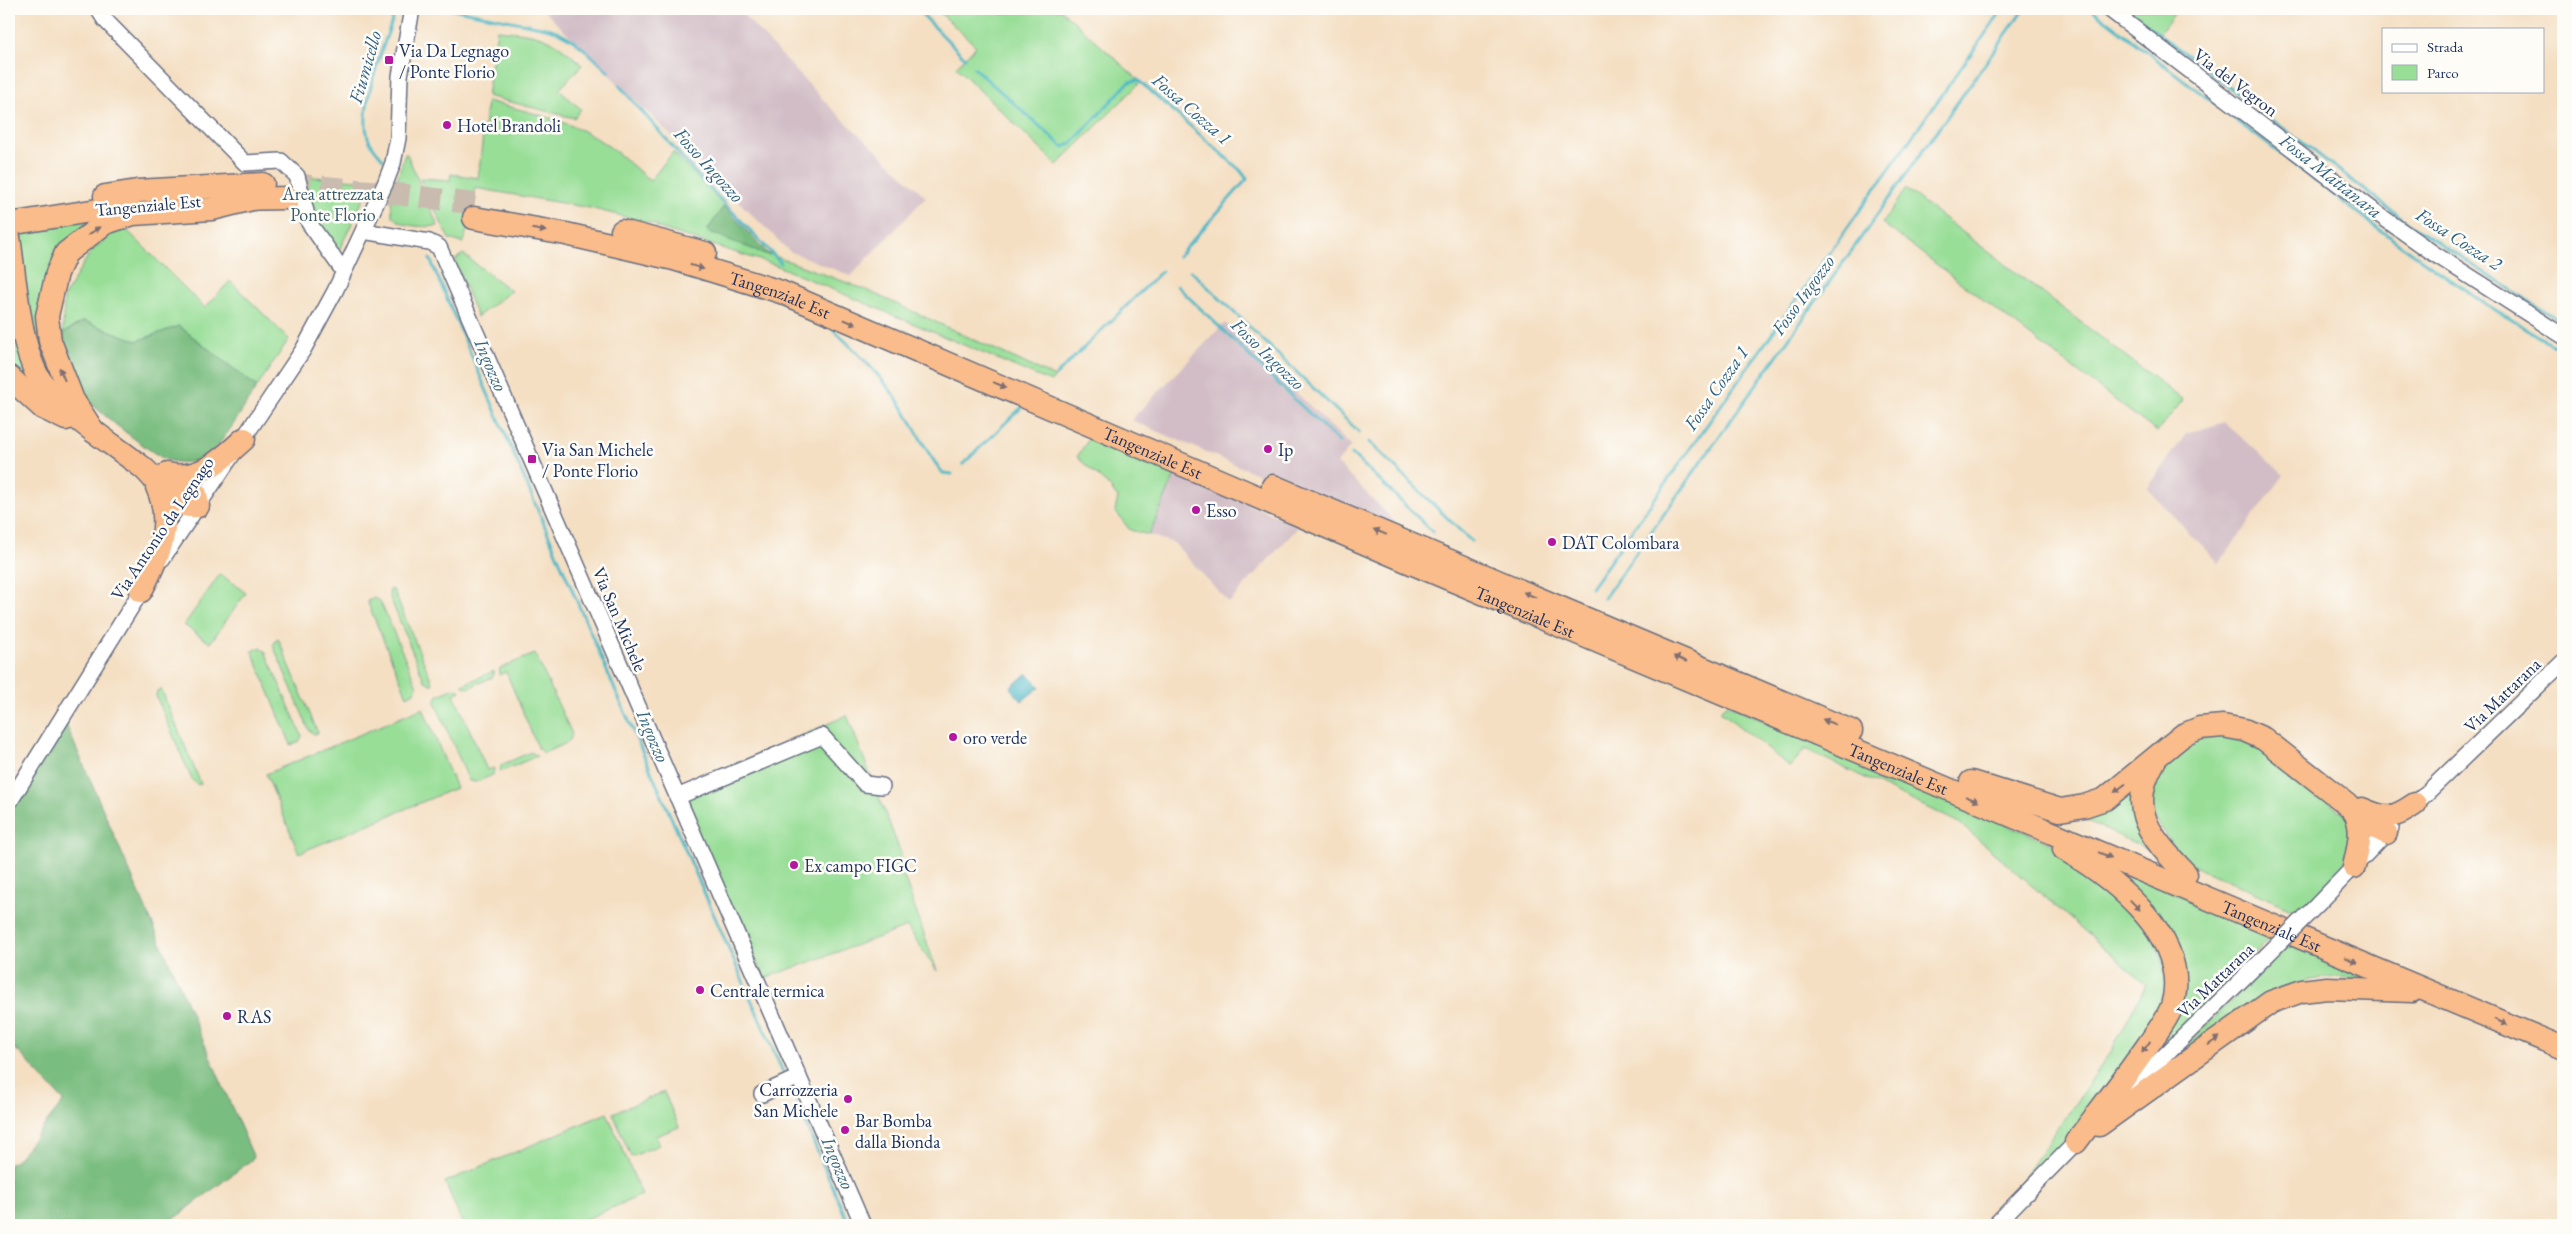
<svg xmlns="http://www.w3.org/2000/svg" width="2572" height="1234" font-family="'EB Garamond',serif">
  <rect width="100%" height="100%" fill="#fdfcf7"/>
  <filter id="ink" filterUnits="userSpaceOnUse"><feTurbulence type="fractalNoise" baseFrequency=".02" numOctaves="2"/><feDisplacementMap in="SourceGraphic" scale="10" xChannelSelector="R" yChannelSelector="G"/><feConvolveMatrix kernelMatrix="1 2 1 2 8 2 1 2 1" color-interpolation-filters="sRGB"/></filter>
  <filter id="wash" filterUnits="userSpaceOnUse"><feTurbulence type="fractalNoise" baseFrequency=".0096" numOctaves="4" result="noise"/><feDisplacementMap in="SourceGraphic" scale="20" xChannelSelector="R" yChannelSelector="G"/><feGaussianBlur stdDeviation="1.12" result="paint"/><feColorMatrix in="noise" values="0 0 0 0 0 0 0 0 0 0 0 0 0 0 0 0 0 1.4 0 .05"/><feComposite in="paint" operator="in"/></filter>
  <g filter="url(#wash)">
    <rect width="100%" height="100%" fill="#f4dfc3"/>
    <!-- industrial -->
    <path fill="#d2bdc6" d="M542,9H738L832,109L926,197L851,276L789,251Z
      M1225,323L1351,446L1337,463L1414,541L1131,420Z
      M2224,422L2284,475L2219,563L2147,489L2186,434Z
      M1176,473L1299,526L1229,603L1174,543L1149,535Z"/>
    <!-- green -->
    <path fill="#98de97" stroke="#5a867a" d="M936,9H998L1005,15L1011,9H1060L1141,82L1057,165L956,67L976,46Z
      M2134,9H2178L2159,34L2131,13Z
      M497,30C540,34 550,35 582,65L559,90L581,109L574,118L487,96Z
      M487,101C523,111 563,118 596,138C616,150 633,166 650,181L673,152L724,206L707,231L864,289L1055,377L1051,382L775,265L656,227L657,225L590,208L475,188L469,224L463,243L449,239L420,178L450,180L451,174L478,178Z
      M405,154H407L438,226C423,227 401,228 392,215L391,198Z
      M299,176L372,181L337,255L313,223Z
      M1906,189L2183,400L2157,432L1882,223Z
      M103,216L48,274L61,387L45,370L33,336L19,230Z
      M122,225L205,308L230,281L289,339L257,387L179,326L137,341L84,321L63,333L64,297L91,251Z
      M463,254L511,291L477,317L456,264V259Z
      M9,289L42,396L9,365Z
      M1090,437L1176,473L1149,535L1130,530L1115,511L1118,498L1108,485L1077,457Z
      M220,574L246,593L210,643L184,625Z
      M393,589L433,684H430L424,680L389,595L390,590Z
      M375,598L380,601L417,686L414,692L407,696L367,601Z
      M278,638L318,733L314,734L309,730L273,645Z
      M260,648L265,651L302,736L299,742L291,745L252,651Z
      M535,654L572,734L569,742L544,753L538,748L506,672L499,675L500,668Z
      M494,671L493,677L468,688L462,685Z
      M455,688L461,691L454,694L487,770L494,768L493,775L476,782L469,781L435,702L438,695Z
      M161,689L201,784L198,785L192,780L156,696L157,691Z
      M1726,704L2062,848L2155,935L2165,973L2161,1006L2092,1114L2016,1189L2112,1050L2146,984L1959,823L1805,749L1790,767L1720,711Z
      M423,708L456,788L299,853L266,774Z
      M847,715L902,856L898,860L937,971L907,927L765,978L677,797L684,791Z
      M2240,735L2353,820L2349,859L2300,913L2181,860L2149,808L2158,765L2184,740Z
      M531,752L537,756L500,772L501,765Z
      M2132,785L2149,846L2145,848L2079,817Z
      M2126,874L2275,934L2130,1079L2179,994L2124,879Z
      M2292,940L2378,979L2335,977L2310,980L2145,1086Z
      M664,1092L679,1127L656,1136L659,1145L631,1157L613,1113Z
      M607,1113L642,1195L572,1225H463L445,1182Z"/>
    <!-- forest -->
    <path fill="#7abd80" stroke="#4a766f" d="M724,206L770,256L707,231Z
      M84,321L137,341L179,326L257,387C244,406 219,454 198,461C189,463 176,463 167,460C153,455 91,407 83,394C70,375 66,355 63,333Z
      M65,722L254,1158L166,1225H9V1164L16,1161L64,1101L18,1051L9,1045V812Z"/>
    <!-- water -->
    <path fill="#4bb8c7" stroke="#337492" d="M1027,673L1040,687L1022,701L1010,688Z"/>
    <g fill="none" stroke-linecap="round" stroke-linejoin="round">
      <!-- stream -->
      <path stroke="#4bb8c7" stroke-width="3" d="M452,9L551,29C575,38 590,54 609,72
        M917,9L965,58
        M2091,9L2384,233L2484,303L2563,351
        M2131,9L2129,11L2415,228L2563,323
        M974,68L1063,147L1071,144L1129,82L1138,80L1240,170L1247,179L1178,257
        M619,85L693,170L781,263
        M383,159C378,153 372,147 369,140C356,109 386,41 396,9
        M430,259L610,678L786,1079
        M1191,271L1359,432
        M1177,286L1339,442
        M830,326C854,350 879,373 898,401C915,424 924,451 943,473L952,474
        M1056,375L1162,271
        M1369,442L1471,541
        M1352,454L1433,532
        M963,464L1022,407
        M1591,588L2003,9
        M1604,598L2024,9
        M790,1087L849,1225"/>
    </g>
  </g>
  <g filter="url(#ink)">
    <g fill="none" stroke-linecap="round" stroke-linejoin="round">
      <!-- highway-tunnel -->
      <path stroke="#c9bcaf" stroke-width="22" stroke-dasharray="22 11" stroke-linecap="butt" d="M289,184L382,192L476,204"/>
      <defs>
        <path id="minor" d="M98,9L105,20L245,163L281,161L297,176L309,223L344,272
          M2109,9L2378,214L2433,253L2563,336
          M363,231L429,242L439,247L863,1225
          M162,559L303,350L335,291L385,184L393,163L398,138L400,76L412,9
          M677,797L822,736L865,784L882,786
          M9,803L145,585
          M2409,810L2563,662
          M2318,904L2391,828
          M762,1094L799,1077
          M2116,1103L2268,954
          M1995,1225L2083,1135"/>
        <g id="highway">
          <path d="M105,196L137,191L263,184"/>
          <path d="M241,199L289,198"/>
          <path id="s1" d="M474,218L566,234L674,259L781,292L1404,560L2563,1048"/>
          <path d="M9,224L129,205"/>
          <path d="M622,231L705,253"/>
          <path d="M9,237C15,276 20,355 43,384C69,418 109,441 142,467C161,482 168,509 198,506L196,494L176,476"/>
          <path d="M9,377L43,408L66,419"/>
          <path d="M94,432L73,400L50,341L47,316L57,273L66,253L105,223L133,214L212,209L256,198"/>
          <path d="M167,474C199,482 222,459 244,439"/>
          <path d="M1273,486L1851,731"/>
          <path d="M141,591C159,556 174,525 157,487"/>
          <path d="M2154,762C2125,811 2153,839 2186,874"/>
          <path d="M1971,782L2060,810L2084,806L2105,799L2183,735L2200,728L2223,726L2244,730L2264,739L2347,804L2368,824L2386,833"/>
          <path d="M2362,809C2387,820 2393,819 2415,804"/>
          <path d="M2353,810C2365,827 2358,848 2354,867"/>
          <path d="M2064,849C2115,879 2192,939 2172,1006C2167,1020 2156,1033 2148,1045C2125,1078 2100,1110 2076,1142"/>
          <path d="M2099,1125L2271,1002L2302,991L2327,988L2412,991"/>
        </g>
      </defs>
      <!-- minor casing -->
      <use href="#minor" stroke="#676d81" stroke-width="18"/>
      <!-- highway casing -->
      <use href="#highway" stroke="#676d81" stroke-width="25"/>
      <!-- minor -->
      <use href="#minor" stroke="#fff" stroke-width="15"/>
      <!-- highway -->
      <use href="#highway" stroke="#f9bc8a" stroke-width="22"/>
      <defs>
        <path id="minor-bridge" d="M2268,954L2318,904"/>
      </defs>
      <!-- minor-bridge casing -->
      <use href="#minor-bridge" stroke="#676d81" stroke-width="18" stroke-linecap="butt"/>
      <!-- minor-bridge -->
      <use href="#minor-bridge" stroke="#fff" stroke-width="15"/>
    </g>
    <!-- one-way arrows -->
    <defs><path id="oneway-solid" d="M-6-.8H1V-3.2L6.5 0L1 3.2V.8H-6Z" transform="scale(1.25)"/></defs>
    <g fill="#7f6e72">
      <use href="#oneway-solid" transform="translate(539 230) rotate(10)"/>
      <use href="#oneway-solid" transform="translate(94 231) rotate(-35)"/>
      <use href="#oneway-solid" transform="translate(697 267) rotate(17)"/>
      <use href="#oneway-solid" transform="translate(850 322) rotate(23)"/>
      <use href="#oneway-solid" transform="translate(62 374) rotate(-112)"/>
      <use href="#oneway-solid" transform="translate(1000 385) rotate(23)"/>
      <use href="#oneway-solid" transform="translate(1380 532) rotate(-157)"/>
      <use href="#oneway-solid" transform="translate(1530 595) rotate(-157)"/>
      <use href="#oneway-solid" transform="translate(1680 659) rotate(-157)"/>
      <use href="#oneway-solid" transform="translate(1829 722) rotate(-157)"/>
      <use href="#oneway-solid" transform="translate(2120 788) rotate(143)"/>
      <use href="#oneway-solid" transform="translate(1972 799) rotate(23)"/>
      <use href="#oneway-solid" transform="translate(2105 855) rotate(23)"/>
      <use href="#oneway-solid" transform="translate(2135 905) rotate(46)"/>
      <use href="#oneway-solid" transform="translate(2351 960) rotate(23)"/>
      <use href="#oneway-solid" transform="translate(2501 1022) rotate(23)"/>
      <use href="#oneway-solid" transform="translate(2214 1041) rotate(-35)"/>
      <use href="#oneway-solid" transform="translate(2146 1047) rotate(125)"/>
    </g>
  </g>
  <!-- markers -->
  <g fill="#b5179e" stroke="#fdfcf7" stroke-width="2">
    <rect x="384" y="55" width="10" height="10" rx="2.5"/>
    <circle cx="447" cy="125" r="5"/>
    <circle cx="1268" cy="449" r="5"/>
    <rect x="527" y="454" width="10" height="10" rx="2.5"/>
    <circle cx="1196" cy="510" r="5"/>
    <circle cx="1552" cy="542" r="5"/>
    <circle cx="953" cy="737" r="5"/>
    <circle cx="794" cy="865" r="5"/>
    <circle cx="700" cy="990" r="5"/>
    <circle cx="227" cy="1016" r="5"/>
    <circle cx="848" cy="1099" r="5"/>
    <circle cx="845" cy="1130" r="5"/>
  </g>
  <g text-anchor="middle" dominant-baseline="central" stroke-width="5" stroke-linejoin="round" paint-order="stroke">
    <!-- poi labels -->
    <g font-size="18" fill="#1b2f5e" stroke="#fdfcf7" text-anchor="start">
      <text x="399" y="50">Via Da Legnago<tspan x="399" dy="21">/ Ponte Florio</tspan></text>
      <text x="457" y="125">Hotel Brandoli</text>
      <text x="542" y="449">Via San Michele<tspan x="542" dy="21">/ Ponte Florio</tspan></text>
      <text x="1278" y="449">Ip</text>
      <text x="1206" y="510">Esso</text>
      <text x="1562" y="542">DAT Colombara</text>
      <text x="963" y="737">oro verde</text>
      <text x="804" y="865">Ex campo FIGC</text>
      <text x="710" y="990">Centrale termica</text>
      <text x="237" y="1016">RAS</text>
      <text x="838" y="1089" text-anchor="end">Carrozzeria<tspan x="838" dy="21">San Michele</tspan></text>
      <text x="855" y="1120">Bar Bomba<tspan x="855" dy="21">dalla Bionda</tspan></text>
    </g>
    <!-- street labels -->
    <g font-size="18" fill="#1b2f5e" stroke="#fdfcf7">
      <text transform="translate(2236 82) rotate(37)">Via del Vegron</text>
      <text transform="translate(148 205) rotate(-5)">Tangenziale Est</text>
      <text stroke="none"><textPath href="#s1" startOffset="316">Tangenziale Est</textPath></text>
      <text stroke="none"><textPath href="#s1" startOffset="721">Tangenziale Est</textPath></text>
      <text transform="translate(162 528) rotate(-56)">Via Antonio da Legnago</text>
      <text stroke="none"><textPath href="#s1" startOffset="1126">Tangenziale Est</textPath></text>
      <text transform="translate(620 619) rotate(67)">Via San Michele</text>
      <text transform="translate(2502 695) rotate(-44)">Via Mattarana</text>
      <text stroke="none"><textPath href="#s1" startOffset="1531">Tangenziale Est</textPath></text>
      <text stroke="none"><textPath href="#s1" startOffset="1936">Tangenziale Est</textPath></text>
      <text transform="translate(2215 980) rotate(-44)">Via Mattarana</text>
    </g>
    <!-- park labels -->
    <g font-size="18" fill="#3a5b6c" stroke="#fdfcf7">
      <text x="333" y="193">Area attrezzata<tspan x="333" dy="21">Ponte Florio</tspan></text>
    </g>
    <!-- water labels -->
    <g font-size="19" font-style="italic" fill="#2c5f83" stroke="#fdfcf7">
      <text transform="translate(365 67) rotate(-74)">Fiumicello</text>
      <text transform="translate(1192 109) rotate(41)">Fossa Cozza 1</text>
      <text transform="translate(709 165) rotate(48)">Fosso Ingozzo</text>
      <text transform="translate(2331 176) rotate(38)">Fossa Mattanara</text>
      <text transform="translate(2459 239) rotate(33)">Fossa Cozza 2</text>
      <text transform="translate(1803 295) rotate(-54)">Fosso Ingozzo</text>
      <text transform="translate(1268 354) rotate(44)">Fosso Ingozzo</text>
      <text transform="translate(491 365) rotate(67)">Ingozzo</text>
      <text transform="translate(1716 388) rotate(-55)">Fossa Cozza 1</text>
      <text transform="translate(653 736) rotate(67)">Ingozzo</text>
      <text transform="translate(838 1163) rotate(67)">Ingozzo</text>
    </g>
  </g>
  <!-- margin -->
  <rect width="2572" height="1234" fill="none" stroke="#fdfcf7" stroke-width="30"/>
  <!-- legend -->
  <rect x="2382" y="28" width="162" height="65" fill="#fdfcf7" stroke="#a3aaba"/>
  <rect x="2392" y="44" width="25" height="8" fill="#ffffff" stroke="#a3aaba"/>
  <text x="2427" y="52" font-size="15" fill="#1b2f5e">Strada</text>
  <rect x="2392" y="65" width="25" height="15" fill="#98de97" stroke="#a3aaba"/>
  <text x="2427" y="78" font-size="15" fill="#1b2f5e">Parco</text>
</svg>
